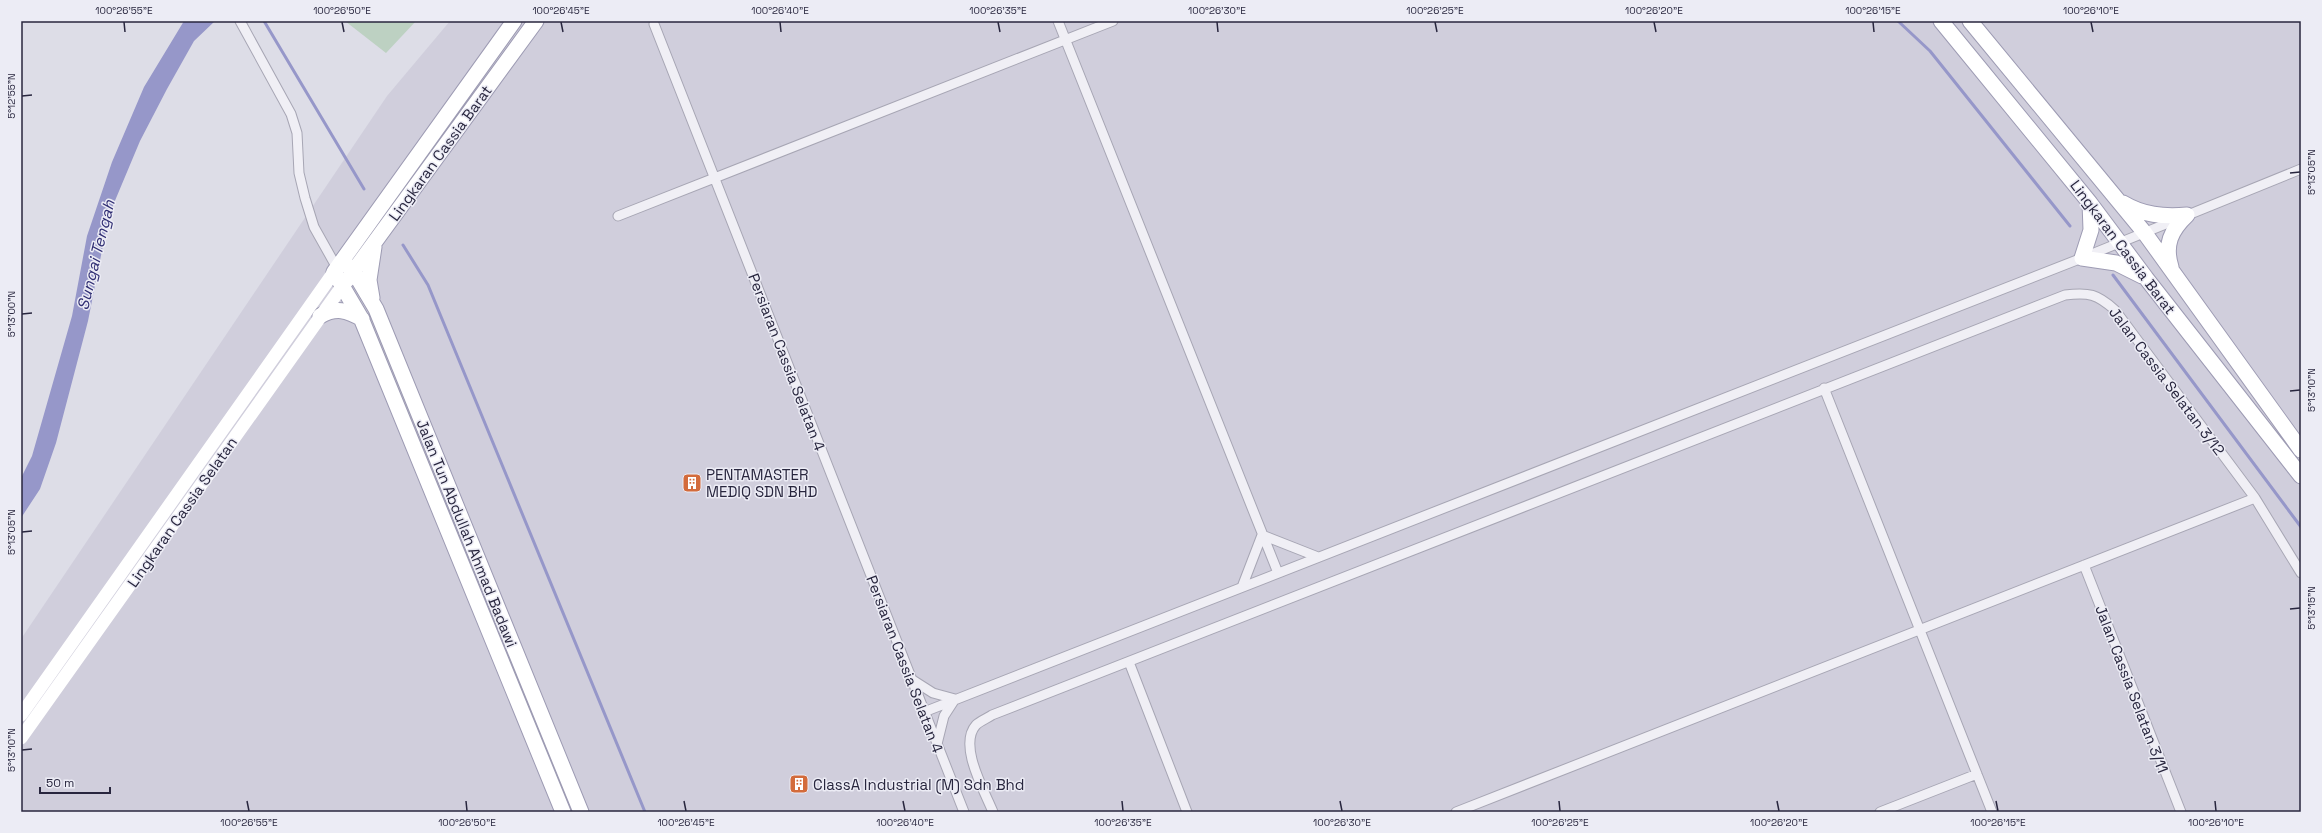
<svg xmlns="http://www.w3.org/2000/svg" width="2322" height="833" font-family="'Space Grotesk',sans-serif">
  <rect width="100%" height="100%" fill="#dddde7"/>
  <!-- built -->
  <path fill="#d0cedc" d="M450,21H2301V812H21V639L387,96Z"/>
  <!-- green -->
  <path fill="#bdd1c2" d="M345,21H416L386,53Z"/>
  <!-- water -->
  <path fill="#9697c9" d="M184,21H215L194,41L167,89L140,141L109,215L88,321L56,443L40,489L21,518V478L32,456L72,316L87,236L112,162L144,87Z"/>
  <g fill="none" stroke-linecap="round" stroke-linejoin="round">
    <!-- stream -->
    <path stroke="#9697c9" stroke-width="3" d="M264,21L364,189
      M1898,21L1930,51L2070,226
      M403,245L428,285L645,812
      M2113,275L2301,527"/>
    <defs>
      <path id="street" d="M240,21L291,114L297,133L299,173L305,198L314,227L337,268
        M1058,21L1278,573
        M654,24L964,812
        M618,216L1113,21
        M1824,388L1992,812
        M2084,565L2181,812
        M1242,587L1262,535L1318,557
        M1129,662L1187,812
        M911,679L933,693L955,699L944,716L937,744
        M924,712L2082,258L2301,169
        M993,812C984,790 958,745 976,725C980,721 988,718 992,715L2065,295C2089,292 2097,294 2115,310L2255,498L2301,573
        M1456,812L2255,498
        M1880,812L1977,774"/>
      <path id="primary" d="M514,21L334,272L361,318L563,812
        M1941,21L2090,203L2146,278L2301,476
        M1970,21L2144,232L2301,450
        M2090,203L2091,230L2082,258L2116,263L2142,276
        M2123,203C2143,215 2163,217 2187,215
        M343,261L354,272L376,309L581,812
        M2171,267C2164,245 2171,230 2187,215
        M347,280L536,21
        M372,298L369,280L374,247
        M320,316C336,307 347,310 362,319"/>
    </defs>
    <!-- street casing -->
    <use href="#street" stroke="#a7a6b4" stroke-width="11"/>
    <!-- primary casing -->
    <use href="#primary" stroke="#9d9bb3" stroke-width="17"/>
    <!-- street -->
    <use href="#street" stroke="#f0eff5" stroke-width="9"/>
    <!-- secondary -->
    <path stroke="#fff" stroke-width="13" d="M21,715L334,272
      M21,738L343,285"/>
    <!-- primary -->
    <use href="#primary" stroke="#fff" stroke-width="15"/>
  </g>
  <!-- ticks -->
  <path fill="none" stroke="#28263e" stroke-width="1.5" d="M124,22L125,32M342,22L344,32M561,22L563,32M780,22L781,32M998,22L1000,32M1217,22L1218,32M1435,22L1437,32M1654,22L1656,32M1873,22L1874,32M2091,22L2093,32M22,96L32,95M2290,173L2300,172M22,314L32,313M2290,391L2300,390M22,532L32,531M2290,609L2300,608M22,750L32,749M247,801L249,811M466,801L467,811M684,801L686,811M903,801L905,811M1122,801L1123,811M1340,801L1342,811M1559,801L1560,811M1777,801L1779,811M1996,801L1998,811M2215,801L2216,811"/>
  <!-- icons -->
  <defs>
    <symbol id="building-square" viewBox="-11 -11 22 22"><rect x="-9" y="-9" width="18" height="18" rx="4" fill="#d36b3b" stroke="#ececf5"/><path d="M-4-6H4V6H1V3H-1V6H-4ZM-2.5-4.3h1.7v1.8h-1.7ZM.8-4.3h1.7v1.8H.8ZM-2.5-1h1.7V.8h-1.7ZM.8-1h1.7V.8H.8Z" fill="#fff"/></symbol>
  </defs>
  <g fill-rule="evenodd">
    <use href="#building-square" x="681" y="472" width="22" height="22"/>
    <use href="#building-square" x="788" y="773" width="22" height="22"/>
  </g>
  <g text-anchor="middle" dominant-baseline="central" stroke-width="3" stroke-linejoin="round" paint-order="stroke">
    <!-- street labels -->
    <g font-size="15" fill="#28263e" stroke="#ececf5">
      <text transform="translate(440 153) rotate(-54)">Lingkaran Cassia Barat</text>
      <text transform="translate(2123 247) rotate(53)">Lingkaran Cassia Barat</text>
      <text transform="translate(787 362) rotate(69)">Persiaran Cassia Selatan 4</text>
      <text transform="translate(2167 381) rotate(53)">Jalan Cassia Selatan 3/12</text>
      <text transform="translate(182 512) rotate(-55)">Lingkaran Cassia Selatan</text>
      <text transform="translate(467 533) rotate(68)">Jalan Tun Abdullah Ahmad Badawi</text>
      <text transform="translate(905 664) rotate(69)">Persiaran Cassia Selatan 4</text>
      <text transform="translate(2132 689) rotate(69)">Jalan Cassia Selatan 3/11</text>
    </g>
    <!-- poi labels -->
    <g font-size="15" fill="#28263e" stroke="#ececf5" text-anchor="start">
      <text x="706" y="474">PENTAMASTER<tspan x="706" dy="17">MEDIQ SDN BHD</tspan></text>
      <text x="813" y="784">ClassA Industrial (M) Sdn Bhd</text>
    </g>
    <!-- water labels -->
    <g font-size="16" font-style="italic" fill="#302e73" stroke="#ececf5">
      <text transform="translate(96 255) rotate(-76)">Sungai Tengah</text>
    </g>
  </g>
  <!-- border -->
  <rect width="2322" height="833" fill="none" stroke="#ececf5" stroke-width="44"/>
  <!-- scale -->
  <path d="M40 787v6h70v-6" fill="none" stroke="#28263e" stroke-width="2"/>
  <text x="46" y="787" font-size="12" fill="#28263e" stroke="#ececf5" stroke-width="3" paint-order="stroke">50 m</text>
  <rect x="22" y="22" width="2278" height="789" fill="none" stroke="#28263e" stroke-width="1.5"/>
  <g font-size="10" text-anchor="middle" fill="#28263e">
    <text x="124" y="14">100°26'55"E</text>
    <text x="342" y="14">100°26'50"E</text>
    <text x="561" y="14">100°26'45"E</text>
    <text x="780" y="14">100°26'40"E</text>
    <text x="998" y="14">100°26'35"E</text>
    <text x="1217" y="14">100°26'30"E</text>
    <text x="1435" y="14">100°26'25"E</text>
    <text x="1654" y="14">100°26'20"E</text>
    <text x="1873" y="14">100°26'15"E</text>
    <text x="2091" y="14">100°26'10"E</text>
    <text transform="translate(11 96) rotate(-90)" y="4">5°12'55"N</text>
    <text transform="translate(2311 172) rotate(-90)" y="4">5°13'05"N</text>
    <text transform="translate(11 314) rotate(-90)" y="4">5°13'00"N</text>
    <text transform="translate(2311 390) rotate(-90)" y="4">5°13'10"N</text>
    <text transform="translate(11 532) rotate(-90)" y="4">5°13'05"N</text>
    <text transform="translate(2311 608) rotate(-90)" y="4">5°13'15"N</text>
    <text transform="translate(11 750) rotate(-90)" y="4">5°13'10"N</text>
    <text x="249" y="826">100°26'55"E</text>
    <text x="467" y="826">100°26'50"E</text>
    <text x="686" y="826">100°26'45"E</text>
    <text x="905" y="826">100°26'40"E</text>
    <text x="1123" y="826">100°26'35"E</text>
    <text x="1342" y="826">100°26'30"E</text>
    <text x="1560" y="826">100°26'25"E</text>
    <text x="1779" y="826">100°26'20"E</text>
    <text x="1998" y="826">100°26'15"E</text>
    <text x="2216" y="826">100°26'10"E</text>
  </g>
</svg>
